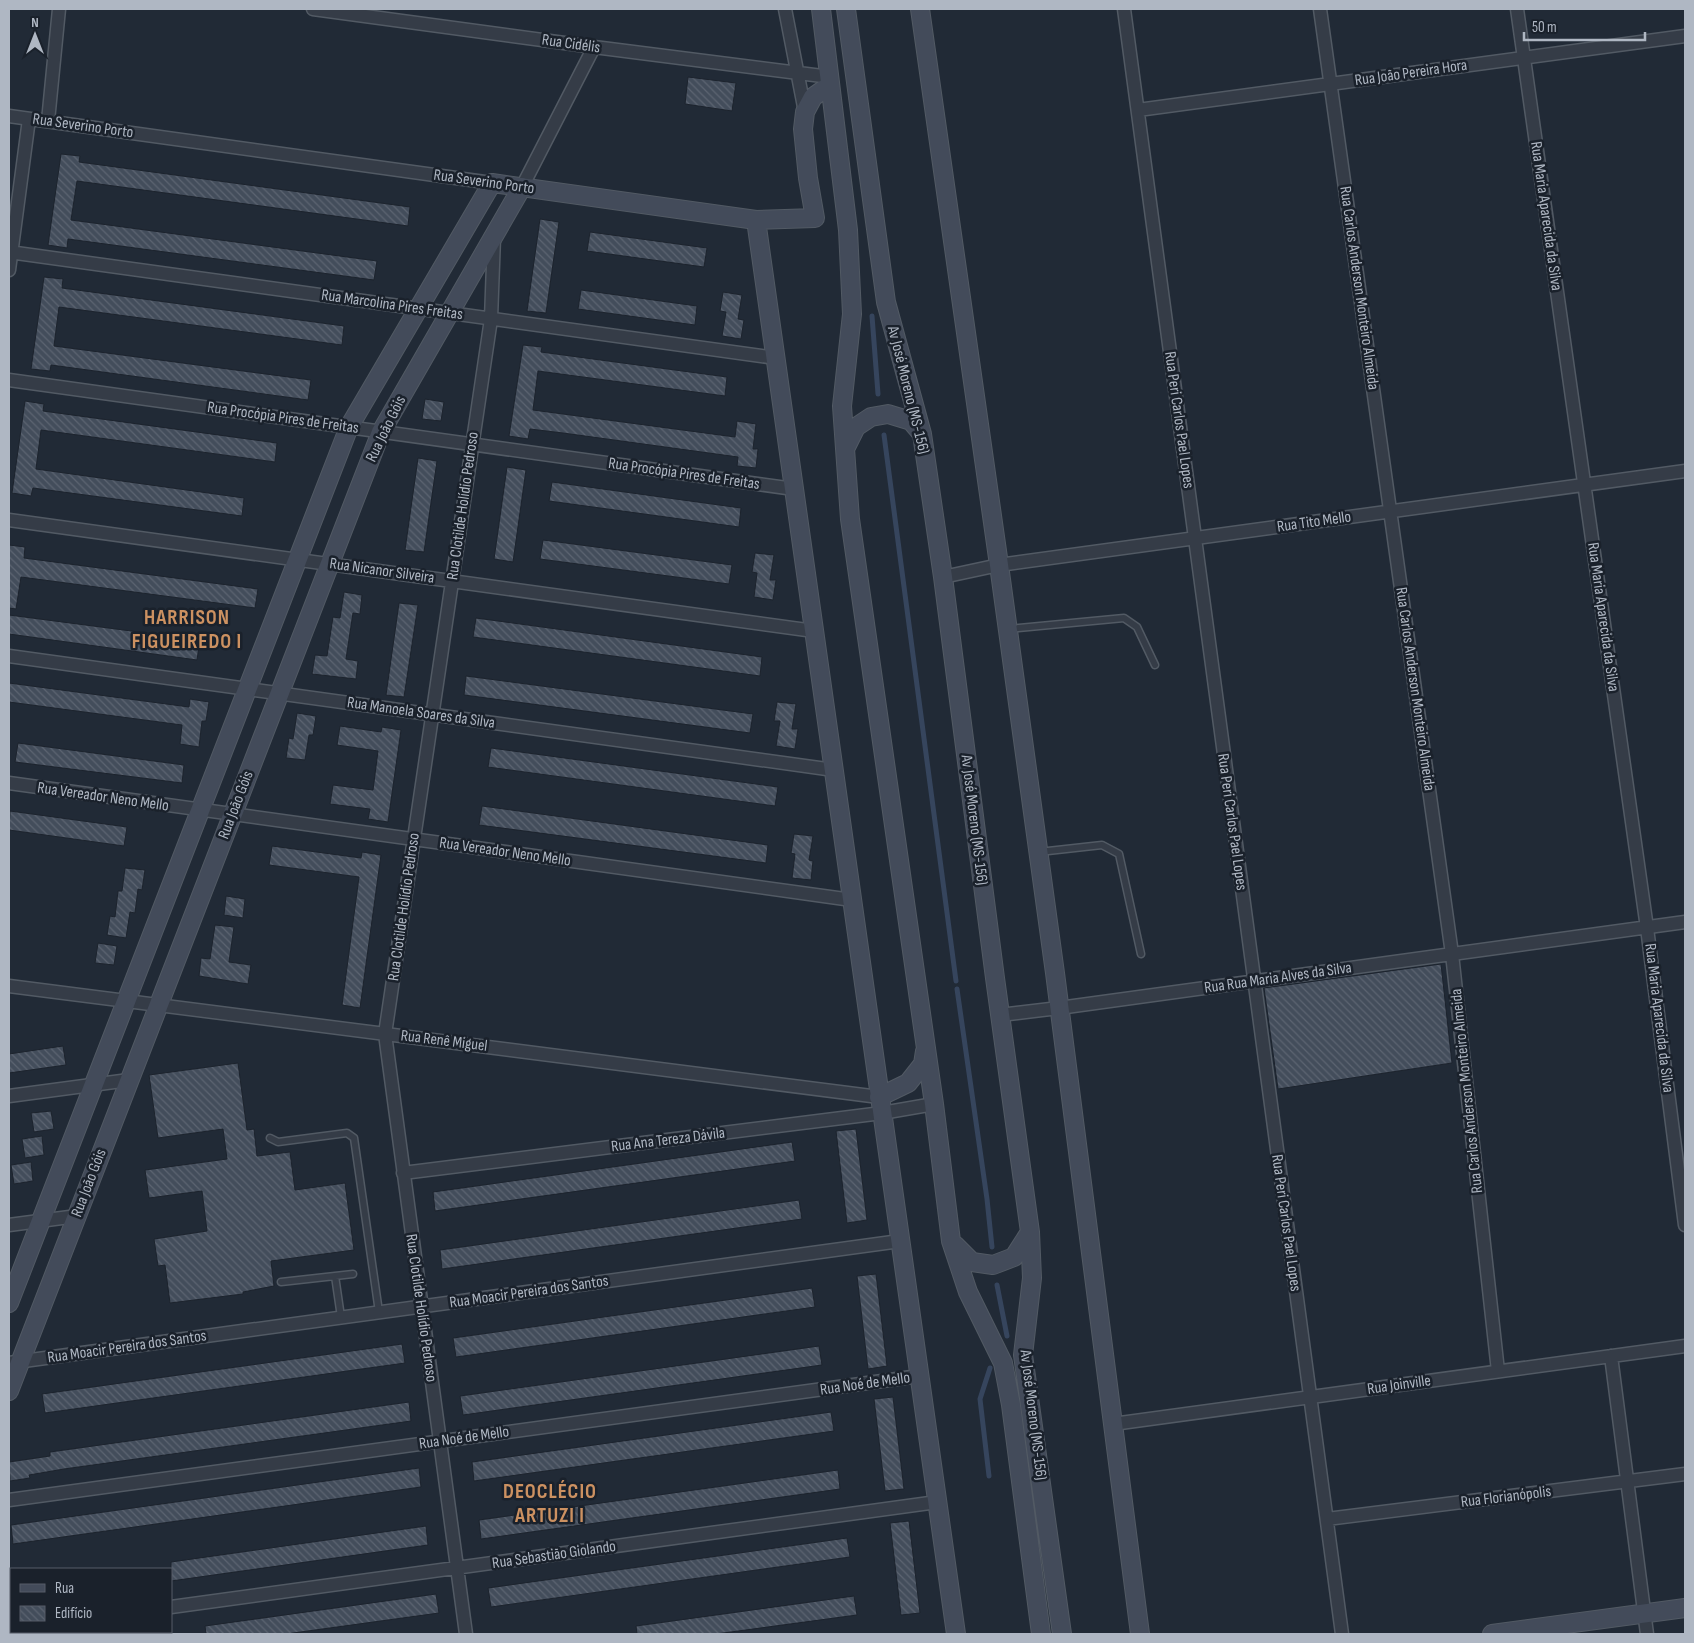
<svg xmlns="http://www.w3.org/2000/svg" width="1694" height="1643" font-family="'Sofia Sans Condensed',sans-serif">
  <defs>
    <pattern id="building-back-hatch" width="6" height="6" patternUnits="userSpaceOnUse" patternTransform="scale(1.25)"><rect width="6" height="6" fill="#434d5b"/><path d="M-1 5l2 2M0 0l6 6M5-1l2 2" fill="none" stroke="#5c6471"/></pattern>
  </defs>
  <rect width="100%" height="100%" fill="#212a36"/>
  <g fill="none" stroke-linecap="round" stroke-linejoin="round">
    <!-- stream -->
    <path stroke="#36455d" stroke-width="5" d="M872,316L878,394
      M884,435L956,981
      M957,989L987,1199L992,1247
      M997,1285L1007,1336
      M989,1476L980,1399L990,1368"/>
  </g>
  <!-- building -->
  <path fill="url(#building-back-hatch)" stroke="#1c232d" d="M688,77L736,83L732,111L685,104Z
    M61,154L80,156L79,162L410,207L408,226L77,181L71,220L377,261L374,280L68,239L67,248L48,245Z
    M540,219L559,222L546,313L527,311Z
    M590,232L707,248L704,267L587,251Z
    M44,277L63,279L62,288L344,326L342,345L59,307L54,346L311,380L308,400L51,365L50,371L31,369Z
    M581,290L697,306L695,325L578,309Z
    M723,292L742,295L738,319L744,320L741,339L722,336L726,312L720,311Z
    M523,345L542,347L541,352L727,377L725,396L538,371L533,410L735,437L737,421L756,424L753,449H758L756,468L737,466L738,457L563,433L530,429L528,439L509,436Z
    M425,399L444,402L441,421L422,419Z
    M25,401L44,404L43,411L277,443L275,462L41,430L36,469L244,498L242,516L33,488L31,496L12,493Z
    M418,458L437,461L424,552L405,550Z
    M507,467L526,470L513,562L494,559Z
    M552,482L741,508L739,527L549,501Z
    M543,540L732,565L729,584L540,559Z
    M9,545L25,547L24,558L258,589L255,608L21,577L16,609L9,608Z
    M755,553L774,555L770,580H776L773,600L754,597L757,573L752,572Z
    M344,592L362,595L360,614L353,613L346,659L358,661L356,679L312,674L315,655L327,656L333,617L340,618Z
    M399,603L418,605L404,697L386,695Z
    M9,615L200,640L197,660L9,634Z
    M476,618L762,657L760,676L473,637Z
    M466,676L753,714L750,733L464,695Z
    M9,683L189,707L190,699L209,702L206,721H202L199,747L180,744L182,725L9,702Z
    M777,702L796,704L792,729H798L795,749L776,746L780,721H774Z
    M297,713L316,716L313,735H309L305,760L286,758L289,738L293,739Z
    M340,726L381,732L382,727L401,730L388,822L368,819L370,809L330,804L333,785L373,790L378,751L337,745Z
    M18,743L184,765L182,783L15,762Z
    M491,748L778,787L775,806L488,767Z
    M482,806L768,845L766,863L479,825Z
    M10,811L127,827L124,846L9,830Z
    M794,834L813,836L809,860L813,861L811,880L792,878L795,854L791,853Z
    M272,846L361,858L362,852L381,855L360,1008L342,1005L359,877L269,865Z
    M125,868L145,870L142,890L138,889L135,913L130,912L126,938L107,935L110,916L115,917L118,891H122Z
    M226,896L245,899L243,918L224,915Z
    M215,925L234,927L229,962L251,965L248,984L199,976L201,958L210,959Z
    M98,943L117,946L114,965L95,963Z
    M1441,964L1452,1063L1278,1089L1264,988Z
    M63,1046L66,1065L9,1073V1054Z
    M238,1063L247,1130L254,1129L257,1156L290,1152L295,1190L345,1183L354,1250L271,1261L274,1286L243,1292V1294L170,1303L165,1265L158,1266L154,1239L207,1231L202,1191L149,1198L145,1170L227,1159L223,1129L158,1138L149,1075Z
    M51,1111L54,1129L34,1132L31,1113Z
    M856,1129L867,1220L847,1223L836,1131Z
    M42,1136L44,1155L25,1158L22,1139Z
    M792,1142L795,1161L435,1211L433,1192Z
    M31,1162L33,1181L14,1184L11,1165Z
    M799,1200L802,1219L442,1269L440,1250Z
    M876,1274L887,1366L868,1369L857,1276Z
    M812,1288L815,1307L456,1357L453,1338Z
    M402,1344L405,1363L45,1413L42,1394Z
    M819,1346L822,1365L463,1415L460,1396Z
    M893,1397L904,1489L885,1491L874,1399Z
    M409,1402L411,1421L64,1469L29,1475L30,1478L10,1481L9,1462L50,1456V1452Z
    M831,1412L834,1431L474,1481L472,1462Z
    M419,1468L421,1487L13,1544L11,1525Z
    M838,1470L840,1489L481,1539L479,1520Z
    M909,1521L920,1613L901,1615L890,1523Z
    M426,1526L428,1545L171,1581V1562Z
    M847,1538L850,1557L491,1607L488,1588Z
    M436,1594L439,1613L286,1634H206L205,1626Z
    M854,1596L857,1615L716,1634H637L636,1626Z"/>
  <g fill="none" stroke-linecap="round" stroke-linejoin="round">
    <defs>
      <path id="lane" d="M1009,629L1124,618L1137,627L1155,665
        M1039,852L1102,845L1119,854L1141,954
        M270,1138L278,1142L347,1133L354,1138L379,1312
        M335,1276L353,1274
        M281,1282L335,1276L341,1317"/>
      <path id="street" d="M313,9L594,47L830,77
        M785,9L805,112
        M1124,9L1342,1634
        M1320,9L1452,954L1498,1371
        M1517,9L1647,928L1685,1225
        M1138,110L1685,36
        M9,116L492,183
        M48,121L59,9
        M522,187L594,47
        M9,252L776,358
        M9,270L29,119
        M9,380L794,489
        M9,520L814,631
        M943,577L999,565L1685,471
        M9,656L834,770
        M9,783L852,900
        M9,986L879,1097
        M1000,1015L1059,1008L1685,922
        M9,1096L129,1080
        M403,1173L882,1113L934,1104
        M9,1225L77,1216
        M1611,1356L1647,1634
        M9,1363L900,1241
        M1113,1424L1685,1346
        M9,1500L919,1376
        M1327,1519L1685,1474
        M171,1607L937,1502
        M9,1630L11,1629
        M466,1634L385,1034L491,319L494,237"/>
      <path id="secondary" d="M821,9L848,230L852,314L842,406L850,519L934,1104L951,1241L968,1292L1003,1363L1011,1405L1041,1634
        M846,9L886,302L922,434L943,577L995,978L1030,1232L1032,1278L1023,1355L1062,1634
        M920,9L999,565L1055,973L1140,1634
        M756,220L956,1634
        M846,447L856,427L871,417L888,414L911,421L922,434
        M879,1097L908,1083L923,1064L925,1051
        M955,1245L972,1262L993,1265L1014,1257L1030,1232
        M9,1303L349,427L492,183L756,220L815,218L808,178L803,129L805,112L813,97L830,85
        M9,1391L381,432L522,187
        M1492,1634L1685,1608"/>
    </defs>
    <!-- lane casing -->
    <use href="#lane" stroke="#525a64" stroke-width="9"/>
    <!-- street casing -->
    <use href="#street" stroke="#525a64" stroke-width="15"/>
    <!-- secondary casing -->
    <use href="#secondary" stroke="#525a64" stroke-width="20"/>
    <!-- lane -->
    <use href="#lane" stroke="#353c47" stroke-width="6"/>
    <!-- street -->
    <use href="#street" stroke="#353c47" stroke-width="12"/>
    <!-- secondary -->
    <use href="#secondary" stroke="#434b5a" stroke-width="18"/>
  </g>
  <g text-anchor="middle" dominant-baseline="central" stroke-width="5" stroke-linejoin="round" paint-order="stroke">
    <!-- street labels -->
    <g font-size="16" fill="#afb7c3" stroke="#1a212b">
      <text transform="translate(571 44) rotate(8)">Rua Cidélis</text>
      <text transform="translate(1411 73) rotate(-8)">Rua João Pereira Hora</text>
      <text transform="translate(83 126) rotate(8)">Rua Severino Porto</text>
      <text transform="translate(484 182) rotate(8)">Rua Severino Porto</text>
      <text transform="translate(1546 216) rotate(82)">Rua Maria Aparecida da Silva</text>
      <text transform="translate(1359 288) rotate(82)">Rua Carlos Anderson Monteiro Almeida</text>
      <text transform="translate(392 305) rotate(8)">Rua Marcolina Pires Freitas</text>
      <text transform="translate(908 390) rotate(76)">Av José Moreno (MS-156)</text>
      <text transform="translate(283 418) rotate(8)">Rua Procópia Pires de Freitas</text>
      <text transform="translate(1179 420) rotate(82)">Rua Peri Carlos Pael Lopes</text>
      <text transform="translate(386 429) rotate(-64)">Rua João Góis</text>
      <text transform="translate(684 474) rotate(8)">Rua Procópia Pires de Freitas</text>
      <text transform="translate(463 506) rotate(-82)">Rua Clotilde Holídio Pedroso</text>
      <text transform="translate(1314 522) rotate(-8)">Rua Tito Mello</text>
      <text transform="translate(382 571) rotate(8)">Rua Nicanor Silveira</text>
      <text transform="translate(1603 617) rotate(82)">Rua Maria Aparecida da Silva</text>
      <text transform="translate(1415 689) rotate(82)">Rua Carlos Anderson Monteiro Almeida</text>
      <text transform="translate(421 713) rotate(8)">Rua Manoela Soares da Silva</text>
      <text transform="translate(103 797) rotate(8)">Rua Vereador Neno Mello</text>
      <text transform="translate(236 805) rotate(-69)">Rua João Góis</text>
      <text transform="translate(974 820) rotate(83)">Av José Moreno (MS-156)</text>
      <text transform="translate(1232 822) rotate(82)">Rua Peri Carlos Pael Lopes</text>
      <text transform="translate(505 852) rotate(8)">Rua Vereador Neno Mello</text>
      <text transform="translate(404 907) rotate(-82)">Rua Clotilde Holídio Pedroso</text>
      <text transform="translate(1278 978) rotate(-8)">Rua Rua Maria Alves da Silva</text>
      <text transform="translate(1659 1018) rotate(83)">Rua Maria Aparecida da Silva</text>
      <text transform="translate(444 1041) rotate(7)">Rua Renê Miguel</text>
      <text transform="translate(1467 1091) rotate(-96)">Rua Carlos Anderson Monteiro Almeida</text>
      <text transform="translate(668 1140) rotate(-7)">Rua Ana Tereza Dávila</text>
      <text transform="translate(89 1183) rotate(-69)">Rua João Góis</text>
      <text transform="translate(1286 1223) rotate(82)">Rua Peri Carlos Pael Lopes</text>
      <text transform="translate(529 1292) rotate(-8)">Rua Moacir Pereira dos Santos</text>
      <text transform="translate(421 1308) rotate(82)">Rua Clotilde Holídio Pedroso</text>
      <text transform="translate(127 1347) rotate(-8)">Rua Moacir Pereira dos Santos</text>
      <text transform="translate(865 1384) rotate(-8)">Rua Noé de Mello</text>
      <text transform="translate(1399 1385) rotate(-8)">Rua Joinville</text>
      <text transform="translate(1033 1415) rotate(83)">Av José Moreno (MS-156)</text>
      <text transform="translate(464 1438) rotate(-8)">Rua Noé de Mello</text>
      <text transform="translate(1506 1497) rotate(-7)">Rua Florianópolis</text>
      <text transform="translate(554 1555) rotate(-8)">Rua Sebastião Giolando</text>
    </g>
    <!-- district labels -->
    <g font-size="21" font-weight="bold" letter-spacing="1" fill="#cc9161" stroke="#1a212b">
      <text x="187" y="617">HARRISON<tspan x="187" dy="24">FIGUEIREDO I</tspan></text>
      <text x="550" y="1491">DEOCLÉCIO<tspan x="550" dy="24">ARTUZI I</tspan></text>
    </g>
  </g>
  <!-- border -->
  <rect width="1694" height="1643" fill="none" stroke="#afb7c3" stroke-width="20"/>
  <!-- legend -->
  <rect x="10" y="1568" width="162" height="65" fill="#1a212b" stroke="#565d68"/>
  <rect x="20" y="1584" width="25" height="8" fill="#434b5a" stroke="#565d68"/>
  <text x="55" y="1593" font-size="15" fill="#afb7c3">Rua</text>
  <rect x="20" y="1606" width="25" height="15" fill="url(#building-back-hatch)" stroke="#565d68"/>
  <text x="55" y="1618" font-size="15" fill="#afb7c3">Edifício</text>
  <!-- north arrow -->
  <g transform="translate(35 35)" stroke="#1a212b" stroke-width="4" paint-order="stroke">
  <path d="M0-4L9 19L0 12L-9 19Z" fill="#afb7c3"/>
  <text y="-8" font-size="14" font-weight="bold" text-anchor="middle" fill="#afb7c3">N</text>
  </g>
  <!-- scale -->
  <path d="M1524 32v8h121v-8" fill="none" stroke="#afb7c3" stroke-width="2.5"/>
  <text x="1532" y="32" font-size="15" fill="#afb7c3" stroke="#1a212b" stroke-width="4" paint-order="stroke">50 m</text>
</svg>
